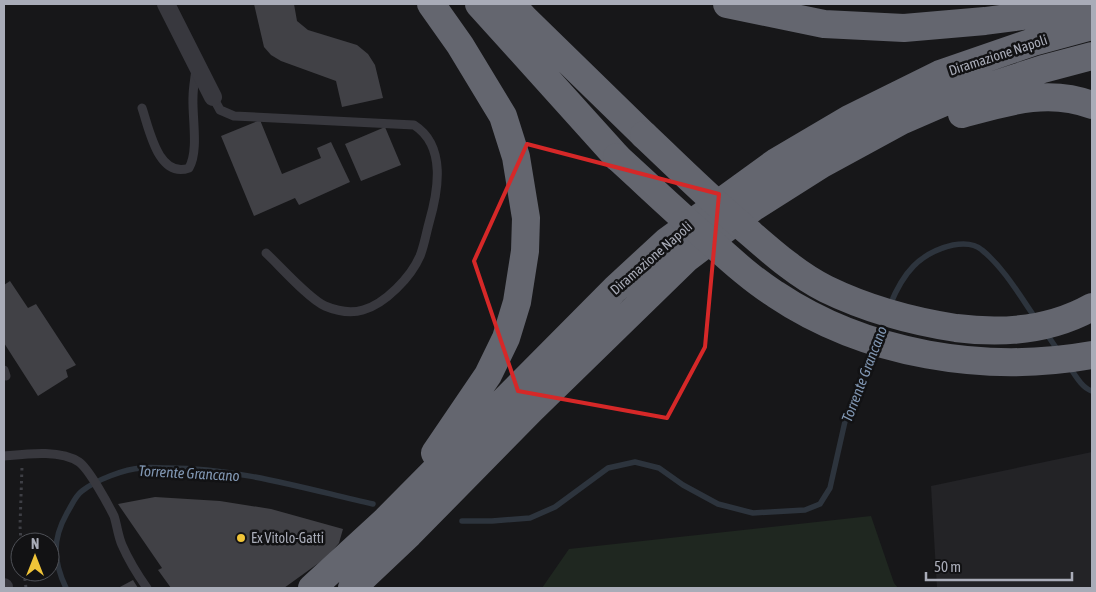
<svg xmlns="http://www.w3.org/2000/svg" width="1096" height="592" font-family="'Asap Condensed',sans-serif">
  <rect width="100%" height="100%" fill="#171719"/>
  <!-- built -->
  <path fill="#232326" d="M1092,452V588H937L931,486Z"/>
  <!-- green -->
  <path fill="#1f2720" d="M871,516L894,583L898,588H542L569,549Z"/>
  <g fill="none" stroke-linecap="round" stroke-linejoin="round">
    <!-- stream -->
    <path stroke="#2d343d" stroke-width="5.5" d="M890,305C903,273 919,253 953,245C964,243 974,243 982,250C1004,268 1020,296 1036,319
      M1046,333L1059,352
      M1069,366C1075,375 1082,388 1092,391
      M462,521H492L530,518L555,507L608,468L635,462L659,468L683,485L718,504L753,513L805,510L820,504L830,488L846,417L873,349
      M66,588C53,560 52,540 67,513C72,505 75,496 82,491C96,480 124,469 142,468C150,467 159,468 168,468C238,468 306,489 373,504"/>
  </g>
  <!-- building -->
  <path fill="#414146" d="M254,4H294L297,21L308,30L357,45L368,54L375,65L383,98L342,107L336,81L281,61L271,55L264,47Z
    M260,120L282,174L321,158L317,148L331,142L350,182L299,205L295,198L254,216L221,136Z
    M385,127L401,165L361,181L345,144Z
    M10,281L28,308L36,304L76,365L66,370L68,377L38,396L4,343V285Z
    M155,497L220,501L271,509L343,529L339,543L327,557L284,588H171L158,570L162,568L118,504Z
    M133,580L138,588H118Z"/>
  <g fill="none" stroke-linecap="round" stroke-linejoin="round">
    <!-- path -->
    <path stroke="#3e3f45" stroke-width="3" stroke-dasharray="2.5 4" stroke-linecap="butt" d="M21,542L20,526L22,467
      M24,572L26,588"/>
    <!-- service -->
    <path stroke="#38383e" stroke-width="9" d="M213,97L220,110L234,116L414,125C447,146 438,192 429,223C426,234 424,246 420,256C411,277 385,304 363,310C350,314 337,311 325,306C309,299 280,266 266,253
      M142,108C149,128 158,179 189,168C199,151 192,117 193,97C193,88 195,78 196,69
      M4,370L6,376
      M4,456C25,454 60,449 79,462C89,469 108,504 114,516C117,525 118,536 122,545C129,561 137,574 147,588"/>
    <!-- minor -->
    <path stroke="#38383e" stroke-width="18" d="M166,4L213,97
      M4,587V588"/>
    <!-- motorway -->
    <path stroke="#64666f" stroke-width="28" d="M431,4L460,45L503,116L516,157L526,218L525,251L517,302L506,338L488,375L435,453
      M479,4L617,157
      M511,4L525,19L644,135
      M727,4L824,24L904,28L985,21L1044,13L1092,4
      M962,114C1006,102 1048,88 1092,105
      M312,588L385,521L615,289L667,241L776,162L849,119L940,74L1033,42L1092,26
      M352,588L409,534L531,410L686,259L754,207L822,164L901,121L954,98L1043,69L1092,56"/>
    <!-- motorway-bridge -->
    <path stroke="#64666f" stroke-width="28" d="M644,135C679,168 713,202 750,233C773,253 798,275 826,289C867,309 911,321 956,328C1002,334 1051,330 1092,307
      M617,157C649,186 680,216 713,244C733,262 753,280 775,294C866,355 985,374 1092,355"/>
  </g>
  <!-- marked area -->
  <path fill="none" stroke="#d62828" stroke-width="4" stroke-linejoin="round" d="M527,144L719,194L705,347L667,418L518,391L474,261Z"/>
  <!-- markers -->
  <circle fill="#f0c438" stroke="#121214" stroke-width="2" cx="241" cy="538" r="5"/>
  <g text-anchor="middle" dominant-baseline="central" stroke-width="5" stroke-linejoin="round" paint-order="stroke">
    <!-- street labels -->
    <g font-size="14" fill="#a9acb8" stroke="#121214">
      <text transform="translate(998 55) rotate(-18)">Diramazione Napoli</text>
      <text transform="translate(651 258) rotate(-41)">Diramazione Napoli</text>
    </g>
    <!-- poi labels -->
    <g font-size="14" fill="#a9acb8" stroke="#121214" text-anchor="start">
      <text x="251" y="538">Ex Vitolo-Gatti</text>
    </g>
    <!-- water labels -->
    <g font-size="15" font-style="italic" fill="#8197b3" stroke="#121214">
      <text transform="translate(864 374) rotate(-69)">Torrente Grancano</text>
      <text transform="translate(189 473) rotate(3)">Torrente Grancano</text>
    </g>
  </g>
  <!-- border -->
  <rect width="1096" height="592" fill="none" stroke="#a9acb8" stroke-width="10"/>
  <!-- north arrow -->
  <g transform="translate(35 557)"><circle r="24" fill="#121214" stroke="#4e5056"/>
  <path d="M0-4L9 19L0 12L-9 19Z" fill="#f0c438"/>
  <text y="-8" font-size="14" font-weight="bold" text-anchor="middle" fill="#a9acb8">N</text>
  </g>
  <!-- scale -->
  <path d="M926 572v8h146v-8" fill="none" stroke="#a9acb8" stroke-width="2.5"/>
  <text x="934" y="572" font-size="15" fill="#a9acb8" stroke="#121214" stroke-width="4" paint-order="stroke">50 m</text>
</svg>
